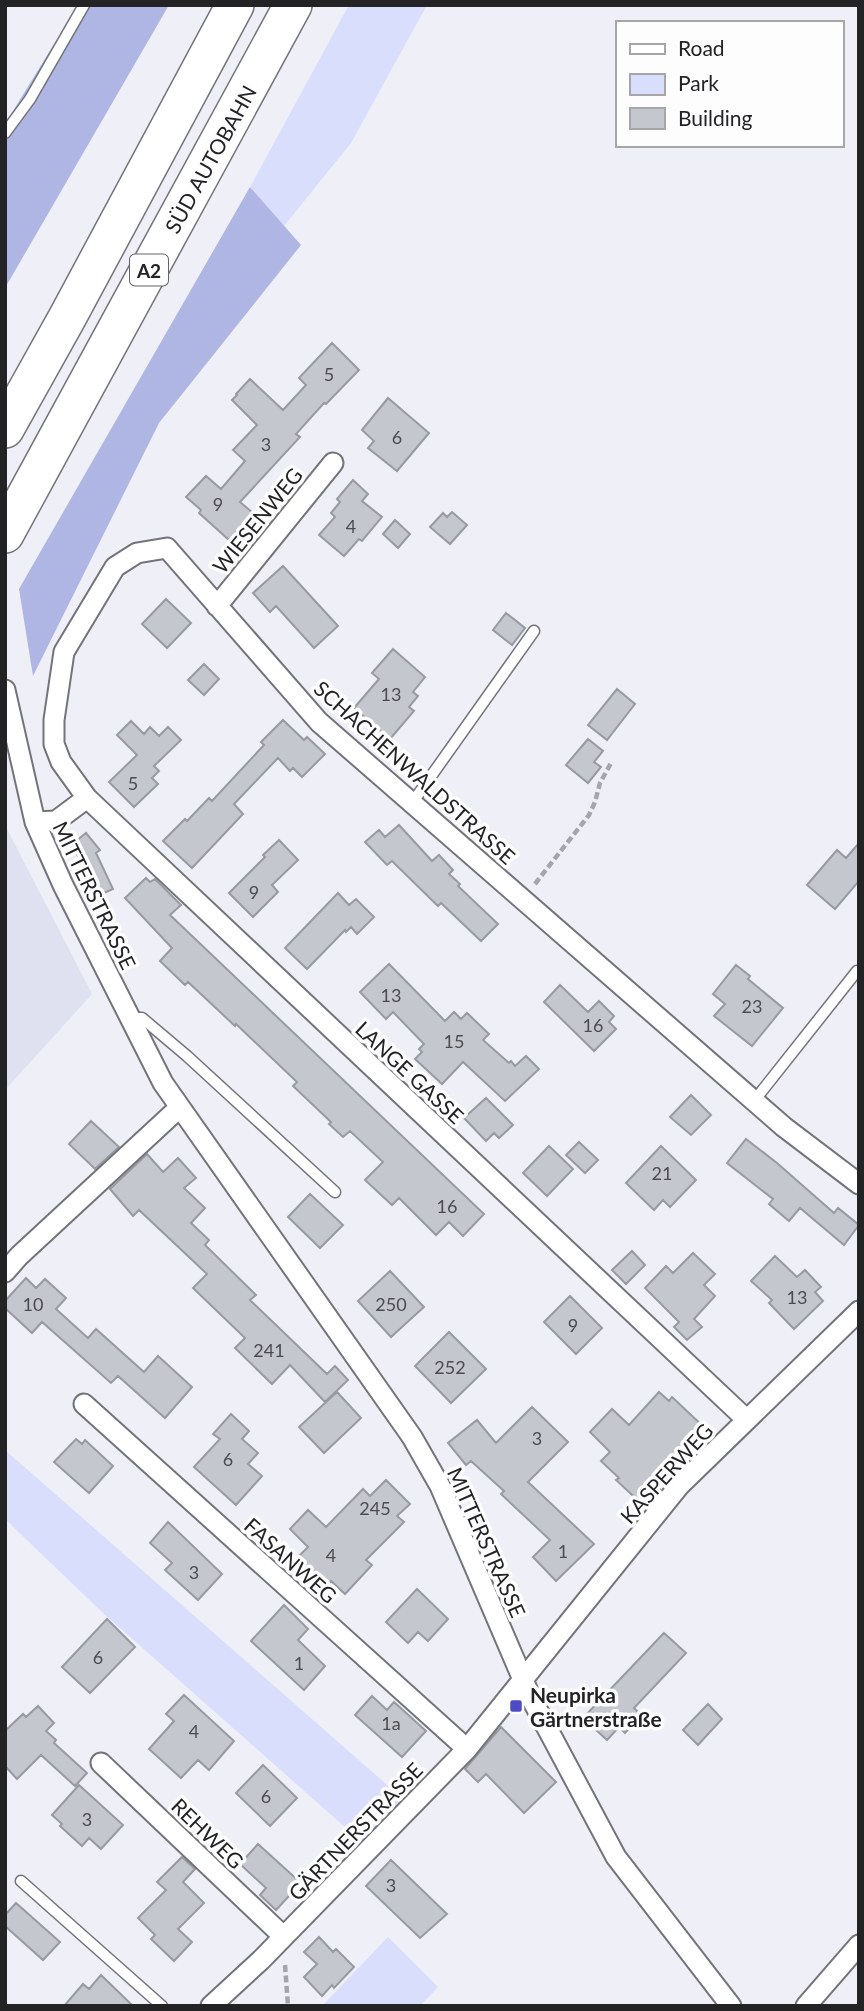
<svg xmlns="http://www.w3.org/2000/svg" width="864" height="2011" font-family="Lato,sans-serif">
  <rect width="100%" height="100%" fill="#eeeff7"/>
  <!-- built -->
  <path fill="#dfe1f0" d="M5,825L92,994L5,1090Z"/>
  <!-- green -->
  <path fill="#d9defd" d="M349,5H427L351,143L284,226L250,187Z
    M5,1450L402,1798L363,1843L103,1613L5,1519Z
    M388,1937L438,1987L420,2006H322Z"/>
  <!-- forest -->
  <path fill="#afb6e3" d="M78,5H169L5,288V124Z
    M250,187L301,245L159,423L33,676L19,589Z"/>
  <!-- building -->
  <path fill="#c5c7ce" stroke="#989aa1" stroke-width="2" d="M332,343L359,370L326,404L324,403L296,434L300,437L240,502L253,513L229,540L199,513L201,510L186,497L206,476L221,489L245,461L233,450L257,425L232,400L237,395L236,394L250,379L283,410L306,385L299,378Z
    M388,398L429,433L397,471L368,448L374,441L362,430Z
    M353,480L368,494L362,501L382,517L362,541L359,539L344,556L319,535L335,517L331,513L340,502L337,499Z
    M452,512L467,525L450,544L430,527L443,513L447,517Z
    M395,520L410,534L398,548L383,534Z
    M283,566L338,626L314,648L276,606L270,612L253,593Z
    M166,599L191,623L167,648L142,624Z
    M506,613L525,628L512,645L493,630Z
    M393,649L425,677L413,692L418,696L409,707L414,711L390,739L354,708L379,679L372,673Z
    M204,664L219,679L204,695L188,680Z
    M617,689L635,704L607,740L588,725Z
    M283,720L304,740L307,737L325,754L302,777L293,768L290,771L278,758L234,804L243,814L192,868L163,841L185,819L187,821L209,798L212,801L264,745L261,742Z
    M131,721L144,734L150,727L159,736L168,727L181,740L154,766L159,771L152,778L158,784L134,807L109,782L137,755L117,735Z
    M588,739L603,751L594,762L601,767L588,783L566,765Z
    M399,825L432,861L439,855L453,870L449,874L460,884L458,886L498,924L481,941L441,903L438,906L392,861L387,865L365,842L379,830L385,837Z
    M86,833L100,850L96,853L113,889L95,897L84,874L90,871L70,846Z
    M279,840L298,860L272,885L278,892L253,917L229,893L265,857L263,855Z
    M859,843V881L835,909L807,885L837,850L846,858Z
    M146,878L150,882L155,879L181,905L170,915L484,1214L463,1236L449,1222L436,1235L399,1198L392,1205L365,1180L383,1162L350,1131L343,1137L329,1124L331,1122L293,1086L297,1082L236,1024L235,1026L188,982L185,985L160,961L172,948L125,898Z
    M338,893L349,905L356,899L374,917L357,934L351,927L346,932L345,930L307,969L285,948Z
    M389,964L445,1021L454,1012L461,1019L467,1013L489,1034L483,1040L509,1063L511,1061L515,1066L526,1056L539,1069L505,1101L463,1062L442,1084L415,1059L422,1052L419,1049L424,1044L393,1012L386,1019L360,992Z
    M736,965L750,976L748,979L783,1008L752,1046L714,1016L725,1004L713,994Z
    M560,985L588,1012L599,1001L614,1016L609,1022L616,1029L594,1051L544,1002Z
    M691,1095L711,1115L691,1135L670,1117Z
    M486,1098L513,1125L499,1138L494,1133L486,1141L464,1118Z
    M91,1121L119,1147L95,1169L69,1144Z
    M746,1139L777,1163L834,1213L838,1208L859,1225L844,1245L800,1208L789,1221L769,1204L773,1199L727,1163Z
    M579,1142L598,1160L585,1173L566,1155Z
    M549,1146L573,1169L547,1196L523,1173Z
    M661,1146L696,1180L670,1207L663,1200L654,1210L626,1183Z
    M147,1154L163,1172L178,1158L196,1178L184,1188L205,1208L191,1223L209,1240L205,1245L256,1295L250,1300L327,1374L335,1366L348,1380L325,1402L290,1365L272,1384L235,1348L245,1338L193,1288L207,1274L139,1210L133,1216L110,1189Z
    M310,1194L343,1225L320,1248L288,1217Z
    M632,1251L645,1265L626,1284L612,1270Z
    M693,1253L715,1274L704,1285L715,1296L694,1319L702,1327L687,1340L674,1327L679,1322L645,1288L666,1266L673,1273Z
    M775,1256L797,1277L805,1270L821,1287L815,1292L823,1301L794,1329L769,1303L772,1300L751,1281Z
    M390,1271L424,1307L391,1337L358,1301Z
    M26,1278L36,1288L45,1279L66,1298L56,1309L88,1338L96,1329L144,1372L158,1356L192,1387L165,1418L118,1376L111,1383L42,1322L32,1333L5,1308V1301Z
    M570,1296L602,1328L576,1354L544,1322Z
    M449,1332L486,1369L451,1403L415,1366Z
    M337,1392L361,1418L324,1453L299,1427Z
    M659,1392L669,1401L672,1397L706,1429L655,1484L660,1489L644,1506L616,1480L619,1478L601,1461L610,1452L590,1432L612,1409L629,1425Z
    M532,1407L568,1442L528,1482L594,1544L556,1581L533,1557L550,1540L501,1494L504,1491L471,1461L466,1465L448,1443L477,1420L496,1443Z
    M231,1414L249,1431L242,1439L258,1453L248,1464L262,1476L236,1505L194,1467L220,1439L213,1434Z
    M76,1439L82,1444L85,1440L113,1466L89,1493L54,1462Z
    M386,1480L410,1504L397,1516L404,1522L366,1560L372,1565L345,1594L331,1581L327,1585L298,1557L308,1547L290,1529L308,1510L326,1527L363,1489L370,1496Z
    M168,1522L222,1574L198,1600L165,1570L172,1563L150,1543Z
    M417,1589L448,1619L428,1641L418,1632L408,1643L386,1622Z
    M284,1605L308,1629L298,1640L325,1666L304,1690L251,1641Z
    M107,1619L135,1647L90,1693L62,1667Z
    M664,1633L686,1653L634,1708L641,1715L625,1733L619,1727L607,1740L583,1718Z
    M184,1695L234,1741L209,1770L198,1760L181,1778L149,1749L174,1721L166,1714Z
    M372,1696L387,1710L394,1702L426,1731L402,1757L355,1715Z
    M708,1704L722,1719L698,1745L683,1730Z
    M38,1706L54,1723L46,1731L56,1740L54,1743L87,1773L75,1786L41,1755L17,1779L5,1766V1731L23,1714L26,1717Z
    M501,1727L556,1782L524,1813L486,1774L478,1782L465,1769Z
    M263,1765L297,1798L270,1826L236,1793Z
    M79,1785L123,1825L101,1849L89,1838L82,1846L60,1826L62,1824L52,1815Z
    M258,1844L301,1883L276,1910L260,1895L266,1888L240,1864Z
    M182,1857L195,1869L183,1882L204,1903L178,1929L192,1942L174,1961L151,1939L155,1935L138,1918L166,1890L157,1882Z
    M391,1860L447,1914L420,1938L366,1886Z
    M16,1903L60,1942L43,1960L5,1926V1915Z
    M319,1937L333,1952L336,1949L354,1967L334,1988L332,1985L322,1996L304,1977L317,1964L304,1952Z
    M101,1975L133,2006H64L83,1984L89,1989Z"/>
  <g fill="none" stroke-linecap="round" stroke-linejoin="round">
    <defs>
      <path id="service" d="M5,133L30,99L84,5
        M412,803L534,631
        M131,1018H142L187,1056L335,1192
        M754,1101L857,971
        M21,1881L162,2006"/>
      <path id="minor" d="M217,606L333,463
        M5,690L35,822L63,885L163,1083L412,1437L440,1486L530,1696L616,1857L731,2006
        M87,798L61,762L54,744V720L64,652L115,567L137,553L167,548L319,722L784,1127L859,1184
        M35,822L56,821L87,798L747,1420
        M5,1272L19,1256L180,1107
        M84,1404L467,1749
        M101,1763L283,1936
        M211,2006L261,1960L467,1749L679,1486L859,1311
        M806,2006L859,1945"/>
      <path id="motorway" d="M5,429L67,318L235,5
        M5,534L293,5"/>
    </defs>
    <!-- service casing -->
    <use href="#service" stroke="#73747b" stroke-width="13"/>
    <!-- minor casing -->
    <use href="#minor" stroke="#73747b" stroke-width="23"/>
    <!-- motorway casing -->
    <use href="#motorway" stroke="#73747b" stroke-width="40"/>
    <!-- path -->
    <path stroke="#a5a6ac" stroke-width="4.5" stroke-dasharray="7 3.5" stroke-linecap="butt" d="M535,884L589,815L595,802L600,783L611,763
      M285,1965L288,2006"/>
    <!-- service -->
    <use href="#service" stroke="#fff" stroke-width="10"/>
    <!-- minor -->
    <use href="#minor" stroke="#fff" stroke-width="19"/>
    <!-- motorway -->
    <use href="#motorway" stroke="#fff" stroke-width="37"/>
  </g>
  <!-- markers -->
  <rect fill="#4e4bc2" stroke="#fdfdfe" stroke-width="2.5" x="509" y="1699" width="14" height="14" rx="3.5"/>
  <g text-anchor="middle" dominant-baseline="central" stroke-width="7" stroke-linejoin="round" paint-order="stroke">
    <!-- number labels -->
    <g font-size="18" fill="#4c4c50">
      <text x="329" y="374">5</text>
      <text x="397" y="437">6</text>
      <text x="266" y="444">3</text>
      <text x="218" y="504">9</text>
      <text x="351" y="526">4</text>
      <text x="391" y="694">13</text>
      <text x="133" y="783">5</text>
      <text x="254" y="892">9</text>
      <text x="391" y="995">13</text>
      <text x="752" y="1006">23</text>
      <text x="593" y="1025">16</text>
      <text x="454" y="1041">15</text>
      <text x="662" y="1173">21</text>
      <text x="447" y="1206">16</text>
      <text x="797" y="1297">13</text>
      <text x="33" y="1304">10</text>
      <text x="391" y="1304">250</text>
      <text x="573" y="1325">9</text>
      <text x="269" y="1350">241</text>
      <text x="450" y="1367">252</text>
      <text x="537" y="1438">3</text>
      <text x="228" y="1459">6</text>
      <text x="375" y="1508">245</text>
      <text x="563" y="1551">1</text>
      <text x="331" y="1555">4</text>
      <text x="194" y="1572">3</text>
      <text x="98" y="1657">6</text>
      <text x="299" y="1663">1</text>
      <text x="391" y="1723">1a</text>
      <text x="194" y="1731">4</text>
      <text x="266" y="1796">6</text>
      <text x="87" y="1819">3</text>
      <text x="391" y="1885">3</text>
    </g>
    <!-- shield labels -->
    <rect fill="#fdfdfe" stroke="#646467" stroke-width="2" x="130" y="254.5" width="38" height="31" rx="5"/>
    <g font-size="19" font-weight="bold" fill="#232326">
      <text x="149" y="270">A2</text>
    </g>
    <!-- street labels -->
    <g font-size="21" fill="#232326" stroke="#fdfdfe">
      <text transform="translate(210 159) rotate(-61)">SÜD AUTOBAHN</text>
      <text transform="translate(257 520) rotate(-51)">WIESENWEG</text>
      <text transform="translate(415 772) rotate(42)">SCHACHENWALDSTRASSE</text>
      <text transform="translate(95 895) rotate(64)">MITTERSTRASSE</text>
      <text transform="translate(410 1072) rotate(43)">LANGE GASSE</text>
      <text transform="translate(666 1473) rotate(-48)">KASPERWEG</text>
      <text transform="translate(487 1542) rotate(66)">MITTERSTRASSE</text>
      <text transform="translate(291 1560) rotate(42)">FASANWEG</text>
      <text transform="translate(355 1831) rotate(-46)">GÄRTNERSTRASSE</text>
      <text transform="translate(208 1833) rotate(44)">REHWEG</text>
    </g>
    <!-- poi labels -->
    <g font-size="21" font-weight="bold" fill="#232326" stroke="#fdfdfe" text-anchor="start">
      <text x="530" y="1694">Neupirka<tspan x="530" dy="24">Gärtnerstraße</tspan></text>
    </g>
  </g>
  <!-- border -->
  <rect width="864" height="2011" fill="none" stroke="#232326" stroke-width="14"/>
  <!-- legend -->
  <rect x="616" y="21" width="228" height="126" fill="#fdfdfe" stroke="#a6a6a8" stroke-width="2"/>
  <rect x="630" y="44" width="35" height="10" fill="#ffffff" stroke="#a6a6a8" stroke-width="2"/>
  <text x="678" y="56" font-size="21" fill="#232326">Road</text>
  <rect x="630" y="74" width="35" height="21" fill="#d9defd" stroke="#a6a6a8" stroke-width="2"/>
  <text x="678" y="91" font-size="21" fill="#232326">Park</text>
  <rect x="630" y="108" width="35" height="21" fill="#c5c7ce" stroke="#a6a6a8" stroke-width="2"/>
  <text x="678" y="126" font-size="21" fill="#232326">Building</text>
</svg>
